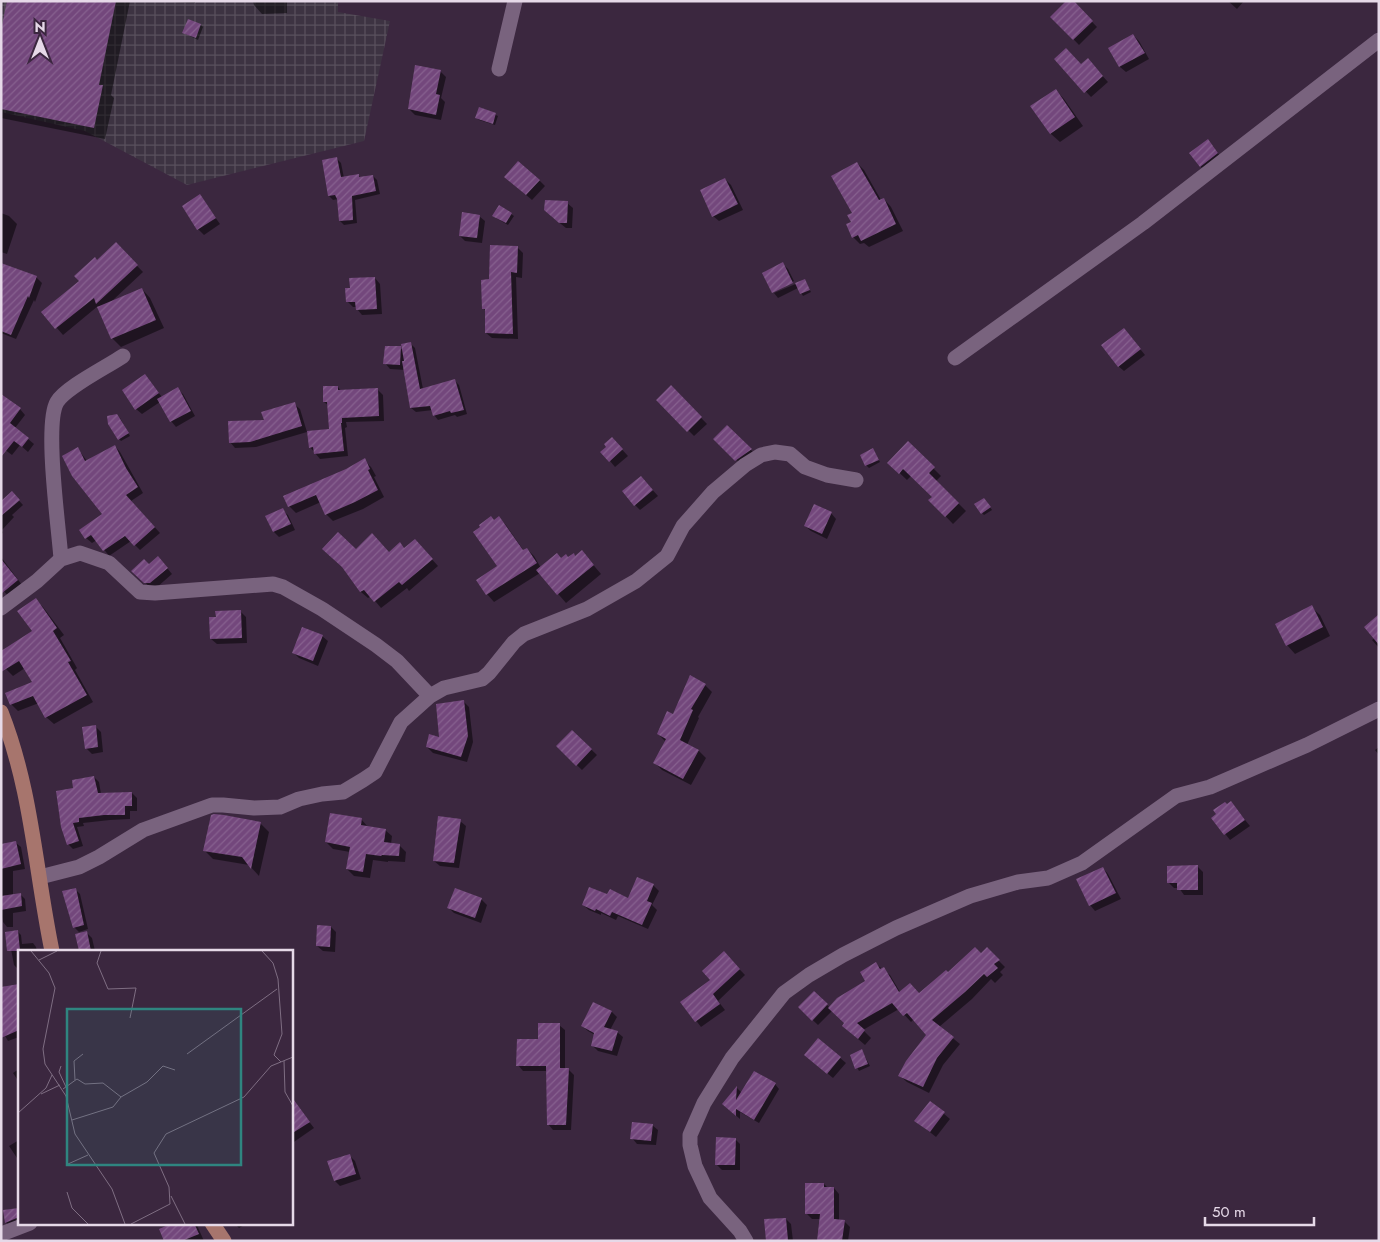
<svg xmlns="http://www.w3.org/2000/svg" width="1380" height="1242" font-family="Jost,sans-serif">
  <defs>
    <pattern id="industrial-grid" width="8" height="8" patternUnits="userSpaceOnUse" patternTransform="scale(1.25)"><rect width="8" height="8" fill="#3d3342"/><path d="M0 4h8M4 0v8" fill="none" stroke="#59505d"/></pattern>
    <pattern id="building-hatch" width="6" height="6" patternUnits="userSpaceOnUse" patternTransform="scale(1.25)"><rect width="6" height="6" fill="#73477c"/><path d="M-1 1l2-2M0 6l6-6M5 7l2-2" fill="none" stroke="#87618f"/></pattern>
  </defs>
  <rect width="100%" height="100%" fill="#3b273f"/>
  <!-- industrial -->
  <path fill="url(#industrial-grid)" d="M1,1H338V12L390,21L364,141L187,185L85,131L1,112Z"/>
  <!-- shadow -->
  <path fill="#0007" d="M8,1H130L111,95L114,98L105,139L1,118V36Z
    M171,1H195V3L172,2Z
    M253,1H287V13L262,14L254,5Z
    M1072,1L1097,27L1079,45L1052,17Z
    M1228,1H1244L1237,9Z
    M201,25L203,27L198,40L184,33Z
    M1133,35L1139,41L1149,59L1126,72L1120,67L1110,48Z
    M1056,60L1081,66L1088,60L1108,82L1091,97Z
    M440,71L446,77L441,98L445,102L441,120L415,115L409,109Z
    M1056,90L1064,99L1083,126L1060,142L1051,134L1032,106Z
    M480,108L498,116L495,125L479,120L477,118Z
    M1213,146L1222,159L1206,172L1200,166Z
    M337,159L341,163L344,178L358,175L361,178L373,176L377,180L380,194L355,200L357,223L344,225L340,221L338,199L333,200L329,196L323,161Z
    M857,163L864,170L881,200L884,199L891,207L903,231L869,247L864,243L860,244L853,237L852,223Z
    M725,179L731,185L743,210L719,221L713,216Z
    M539,180L545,186L532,200L511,182Z
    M200,196L220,224L204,235L198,229Z
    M567,203L573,208L572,228H566L551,216Z
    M1,213L9,216L17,224L7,254L1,252Z
    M511,214L514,216L508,225L496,218Z
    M479,216L485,221L482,243L465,241L460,236Z
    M116,244L143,272L112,301L142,289L150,298L164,328L121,347L112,338L98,306L63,335L43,312L81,281L97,261Z
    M518,248L523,253L522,278L516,277L518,339L492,338L486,333V311L483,308L490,280Z
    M783,264L788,269L794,281L773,291V293L763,273Z
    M36,277L42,283L35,302L34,300L16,339L1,333V297Z
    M375,278L380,284L382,314L362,315L357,309V307H353L347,301L351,289Z
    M805,280L811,292L803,296L798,288L778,298L774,293Z
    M1124,329L1145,355L1124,371L1118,366Z
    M410,343L415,348L423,389L455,381L459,385L467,414L457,417L455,415L438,420L434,415L433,410L416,412L411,408L405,370L390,369L385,363L400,348L404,351Z
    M145,376L162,397L177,389L183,394L195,416L176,427L171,421L160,402L142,414L136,409Z
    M338,387L341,391L378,390L383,395L384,421L346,422L347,427L345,428L348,456L320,459L310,447L331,430L329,406L324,402Z
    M671,387L707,424L694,436L658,400Z
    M294,404L300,409L307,432L256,447L235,448L230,442Z
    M20,409L25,415L15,428L34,444L28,452L20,445L12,455L4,449L1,433Z
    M120,418L130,436L121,441L119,439Z
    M727,426L756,455L742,465L715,439Z
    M908,443L941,476L936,481L966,511L953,524L930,500L933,497L911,476L907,480L889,463Z
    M617,444L628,456L615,467L610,461Z
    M115,446L120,452L143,493L131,501L160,533L140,550L131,541L109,556L97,540L92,543L86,538L104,514L78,449L87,461Z
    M873,450L880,462L869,468L866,465Z
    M364,460L371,467L376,476L374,477L384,497L363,509L333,521L326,514L321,502L296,513L289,506Z
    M641,477L658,496L640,510L635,505Z
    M12,493L23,505L12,515L14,517L2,530L3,533L1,534V505Z
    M986,501L992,510L984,515L982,513Z
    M282,510L288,515L295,530L279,537L274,532Z
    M831,513L836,519L827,539L811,531L805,526Z
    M499,518L506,525L524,551L527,549L534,556L541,568L561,559L576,557L590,561L601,574L566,603L540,573L494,602L487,594L499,567L494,521Z
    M421,547L438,566L409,591L407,588L381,608L371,596L368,598L361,592L345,568L356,550L389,553Z
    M1,557L22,585L8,596L1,588Z
    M163,563L172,574L156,588H151L133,571L149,565Z
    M36,600L43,607L64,635L60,638L77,668L75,670L93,702L54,724L46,717L39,703L18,711L11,704L34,682L25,668L13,676L6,669L34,632Z
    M1311,607L1320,615L1330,636L1295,654L1287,645Z
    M240,611L246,617L247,643L217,644L211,639Z
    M1379,616V648L1372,640L1375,638Z
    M322,636L328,641L318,666L299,658L293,652Z
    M705,685L712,692L698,717L699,718L687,745L699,751L706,758L691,785L662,770L655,763L665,741L658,734L673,716Z
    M464,702L469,707L473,742L467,762L433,753L427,747L440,739Z
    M95,726L101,732L103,752L92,754L86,748Z
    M572,731L597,755L582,770L557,746Z
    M1379,747V755L1375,750Z
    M94,777L99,782L101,794L132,793L137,798V811H130V819L110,820L83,823L84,826L77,827L83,846L73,849L68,844L75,789Z
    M1231,803L1250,826L1230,840L1213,818Z
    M361,819L368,827L385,830L392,836L391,844L399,845L406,852L405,862L388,861V862L373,860L370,878L354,876L347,869L350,852L333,849L326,842Z
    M460,821L466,826L459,868L440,866L434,861Z
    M260,823L269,832L259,876L249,865L213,859L205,851Z
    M1,837L3,845L16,843L21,847L25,869L13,871V895L20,894L25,899L26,911L13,913V927H7L3,922L1,912Z
    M1197,866L1203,872V895H1184L1179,888H1174L1169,883Z
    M1103,868L1108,874L1121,899L1095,911L1090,905Z
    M653,885L659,891L652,905L657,910L648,929L618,916L616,920L601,913V915L589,910L583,905L607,895L629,900Z
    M75,889L80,894L88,929L79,932L74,927Z
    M455,890L482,900L487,905L481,923L454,913L449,908Z
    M331,927L336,932L335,952L323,951L317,946Z
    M17,931L21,935L22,944L33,943L36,947L37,951H19V976L17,968L14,965L8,933Z
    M86,932L92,938L95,951H81Z
    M987,949L1005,967L1000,972L1003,975L995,983L991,979L972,999L939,1027L960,1044L943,1065L929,1093L907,1082L900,1076L927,1035L914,1019L911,1022L899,1009L863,1030L871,1038L865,1045L843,1026L846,1023L832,1011L818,1025L799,1007L814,992L830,1008L867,982L876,964L890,975L900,992L919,994L948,974L981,954Z
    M724,953L745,975L718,1001L725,1010L701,1027L682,1002L712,980Z
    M19,985V1037L8,1041L1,1029Z
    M594,1003L612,1012L617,1017L610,1030L617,1032L623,1037L617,1056L598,1051L592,1045L595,1035L588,1031L582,1026Z
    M559,1025L565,1030V1069H568L574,1075L571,1130H553L548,1124V1071H523L518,1065L539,1040Z
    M819,1040L846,1063L833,1078L811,1060Z
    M862,1051L870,1066L859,1071L851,1056Z
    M19,1069V1082L13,1073Z
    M775,1084L779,1089L759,1123L740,1112V1119L723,1104L737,1088L742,1093Z
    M291,1098L314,1128L291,1144Z
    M930,1102L950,1119L936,1137L916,1121Z
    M652,1125L658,1130L656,1145L637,1144L632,1138Z
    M735,1139L740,1144V1170H722L716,1164Z
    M19,1140V1161L9,1146Z
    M350,1156L355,1161L361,1179L340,1186L335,1181Z
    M824,1184L828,1188H834L839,1194V1220L844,1221L850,1227L848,1241H819L821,1219H812L807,1214Z
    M19,1209V1223L11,1228L6,1222Z
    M786,1219L791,1224L793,1241H767Z
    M176,1223H196L204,1241H166Z
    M234,1223H248L239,1228Z"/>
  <!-- building -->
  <path fill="url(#building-hatch)" d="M7,1H116L99,85H103L94,128L1,109V30Z
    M1066,1H1074L1093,21L1073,40L1050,17Z
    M188,19L201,24L196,38L182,33Z
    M1133,34L1145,53L1119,67L1108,48Z
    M1066,48L1081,64L1088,58L1103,76L1084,93L1054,59Z
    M415,65L441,70L436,94L440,95L436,115L408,109Z
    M1056,89L1075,117L1050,134L1030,106Z
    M479,107L496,113L493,124L475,118Z
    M1208,139L1218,153L1200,167L1189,153Z
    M337,157L341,177L359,174V177L373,175L376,191L352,196L353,220L339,221L337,199L335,195L328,196L322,160Z
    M518,161L540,180L526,195L504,177Z
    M857,162L879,200L884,198L896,224L861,241L858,235L852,238L846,224L851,222L847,215L852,213L831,176Z
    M725,178L738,204L712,217L700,190Z
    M200,194L216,218L197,230L182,206Z
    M545,200L568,201L567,223H559L544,210Z
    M499,205L512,213L506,223L492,216Z
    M462,212L480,215L477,238L459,236Z
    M116,242L138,265L96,304L94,298L55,329L41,312L79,281L74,276L95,257L97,260Z
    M490,245L518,246L517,273L511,272L513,334L485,333V309H482L481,280L489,279Z
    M783,262L793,283L772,293L762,273Z
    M1,263L37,276L29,298L28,296L11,335L1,331Z
    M375,277L377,309L356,310L355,302H346L345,288H350L349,278Z
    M805,279L810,290L800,294L795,283Z
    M142,288L156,320L111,339L97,307Z
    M1124,328L1141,349L1118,367L1101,345Z
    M411,342L420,389L455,379L464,410L451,413L450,411L433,416L430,406L410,408L402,361H404L401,344Z
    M385,346H401L400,365L383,364Z
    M145,374L159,393L135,410L122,390Z
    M671,385L702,417L687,432L656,400Z
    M323,386H338V390L378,388L379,416L342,418V423H341L344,451L314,454L313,447L309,448L307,431L329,429L327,402H323Z
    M178,387L191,411L170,422L157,399Z
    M1,394L21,408L10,423L29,438L22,447L14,441L1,457Z
    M295,402L302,426L250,442L229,443L228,421L264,420L261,412Z
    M117,414L129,433L118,440L108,424L107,416Z
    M727,425L752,449L735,461L713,439Z
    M612,437L623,449L609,462L600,452L606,447L604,444Z
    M908,441L935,467L929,473L959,503L945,517L928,500L932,497L903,469L899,474L887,463Z
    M115,445L126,468L138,487L126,495L155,527L134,546L125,536L103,551L91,535L85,539L79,530L102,514L72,476L62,456L78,447L85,461Z
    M873,448L879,460L865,466L860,455Z
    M365,458L370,469L368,470L378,490L355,502L325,515L316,495L288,507L283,496L346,469Z
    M641,476L653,490L634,506L622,491Z
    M12,491L20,500L1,516V501Z
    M984,498L991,507L981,514L974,504Z
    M814,504L832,512L822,534L804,526Z
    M283,508L291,524L273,532L265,516Z
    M491,516L494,520L499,516L523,550L527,548L537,563L486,595L476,580L497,566L473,532L480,527L479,525Z
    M338,532L356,549L372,533L389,552L400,542L404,548L415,539L433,559L402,585L399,582L374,602L364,590L360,592L342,567L322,549Z
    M582,550L594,565L557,595L536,570L557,553L561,558L566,554L568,557L574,553L575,556Z
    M158,556L168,568L150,583H144L131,571L144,559L149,564Z
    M1,559L18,580L1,594Z
    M36,598L57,628L53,631L71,661L68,662L87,695L45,718L33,696L10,705L5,693L32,682L19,661L1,672V651L32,631L17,611Z
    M1312,605L1323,627L1286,646L1275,624Z
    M241,610L242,638L210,639L209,617H216L215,611Z
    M1379,614V645L1364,627Z
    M302,627L323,635L313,661L292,653Z
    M690,675L706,684L691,709L693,710L680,740L699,750L683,779L653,763L666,739L657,734L667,711L673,714Z
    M464,700L468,736L461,757L426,747L429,734L439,737L436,704Z
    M96,725L98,747L85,749L82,727Z
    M572,730L592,749L576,766L556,746Z
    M94,776L98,793L132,792V806H125V815H104L79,818V822L73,823L79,841L67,845L61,827L56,791L73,788L72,780Z
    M1231,801L1245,820L1224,835L1211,818L1216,814L1213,810L1225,802L1227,804Z
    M330,813L362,818L361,825L386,829L384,842L400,844L399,856L382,855L381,856L366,854L363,872L346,869L350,847L325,842Z
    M214,814L224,815L261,822L251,869L242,857L203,851L211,815Z
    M438,816L461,819L454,863L433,861Z
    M16,841L21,864L1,869V844Z
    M1198,865V890H1177V883H1167V866Z
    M1103,867L1116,893L1089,906L1076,879Z
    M637,877L654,884L647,901L652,903L642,925L612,912L610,916L596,909L595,911L582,905L589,887L607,894L610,889L628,898Z
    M76,888L84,925L73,928L62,891Z
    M455,888L482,898L475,918L447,908Z
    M21,893L22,906L1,910V896Z
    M317,925L331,926L330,947L316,946Z
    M18,930L20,951H7L5,932Z
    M87,931L91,951H79L75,934Z
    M975,947L981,953L987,947L1000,960L994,964L998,968L987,977L984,974L965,992L932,1020L954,1037L937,1058L923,1087L898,1076L906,1061L926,1035L907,1013L903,1016L892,1003L857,1023L865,1030L858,1039L842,1026L844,1023L828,1008L837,998L865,981L860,972L876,962L880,969L884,967L899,992L910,983L919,993L946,970L948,972Z
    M724,951L740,969L713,994L720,1004L695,1022L680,1002L710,980L702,971Z
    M19,984V1030L1,1038V987Z
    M814,991L828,1004L812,1021L798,1007Z
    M593,1002L612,1011L604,1027L618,1031L612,1051L591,1046L594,1033L581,1026Z
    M538,1023H560V1068H569L566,1125H547L546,1066H516L517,1039H538Z
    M818,1038L841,1057L827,1074L804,1055Z
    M862,1049L868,1064L855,1069L850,1055Z
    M754,1071L776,1083L754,1120L736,1109V1116L722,1104L737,1086L736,1100Z
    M291,1096L310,1122L291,1134Z
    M930,1101L945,1112L930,1132L914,1121Z
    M632,1122L653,1124L651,1141L630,1139Z
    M716,1137L736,1138L735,1165H715Z
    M350,1154L356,1174L334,1181L327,1161Z
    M805,1183H824V1187H834V1219L845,1220L842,1241H817L820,1214H805Z
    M19,1208V1217L5,1223L3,1210Z
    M786,1218L788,1240L766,1241L764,1219Z
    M173,1223H194L199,1234L182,1241H164L159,1229Z"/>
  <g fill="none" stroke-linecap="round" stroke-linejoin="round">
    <!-- minor -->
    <path stroke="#79637e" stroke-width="15" d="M499,69L515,1
      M955,358L1143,223L1379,40
      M61,559C59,529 44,424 57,402C66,387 107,367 123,356
      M1,608L37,581L61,559L80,553L109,563L140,592L155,593L273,584L283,587L322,609L376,645L397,661L430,696
      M40,877L79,867L99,857L143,830L212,805H223L254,808L280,807L299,799L322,794L343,792L363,780L375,772L401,722L430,696L444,688L482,679L489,673L514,642L524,634L587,609L636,581L667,556L683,526L713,492L745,465L761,455L775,452L790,454L805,467L827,475L856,480
      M4,1233L30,1223
      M746,1241L740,1231L710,1198L695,1166L690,1145V1135L704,1103L732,1058L784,993L809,975L843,955L896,928L970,896L1018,882L1048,878L1082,863L1176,796L1210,787L1307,745L1379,709"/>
    <!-- major -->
    <path stroke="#a7756d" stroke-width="15" d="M1,712C32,790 35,869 52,951
      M212,1223L224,1241"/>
  </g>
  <!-- overview -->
  <g transform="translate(18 950)">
    <rect width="275" height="275" fill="#3b273f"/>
    <path fill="none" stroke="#7f6e83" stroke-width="1" d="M13,1L31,23L37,38L25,99L27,114L48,146L57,184L94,239L107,274M83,1L79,13L90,39L118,38L112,68M244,1L255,13L260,29L264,84L256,105L263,112M21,10L39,1M169,104L259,39M266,111L267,142L275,156M43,116L41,122L48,137M57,130L56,111L65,104M45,139L59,129L67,134L85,133L103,147M23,144L42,135M0,163L28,138L34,125M54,170L95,157L103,147L129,132L145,116L157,120M50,214L70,205M49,242L54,258L70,274M153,246L167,274M113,274L152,254L151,237L136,203L148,184L226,147L253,116L275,107"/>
    <path fill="#2f8580" fill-opacity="0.15" stroke="#2f8580" stroke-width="2.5" d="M49,59H223V215H49Z"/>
    <rect width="275" height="275" fill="none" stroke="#e6d9e8" stroke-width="2.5"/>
  </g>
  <!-- border -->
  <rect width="1380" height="1242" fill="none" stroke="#e6d9e8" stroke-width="5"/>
  <!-- north arrow -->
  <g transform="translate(40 40)" stroke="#3b273f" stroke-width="4" paint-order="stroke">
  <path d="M0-4L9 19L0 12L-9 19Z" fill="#e6d9e8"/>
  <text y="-8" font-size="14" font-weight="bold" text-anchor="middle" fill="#e6d9e8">N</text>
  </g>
  <!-- scale -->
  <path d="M1205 1217v8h109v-8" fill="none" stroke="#e6d9e8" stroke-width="2.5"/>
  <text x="1212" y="1217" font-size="15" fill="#e6d9e8" stroke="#3b273f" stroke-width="4" paint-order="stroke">50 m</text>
</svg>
